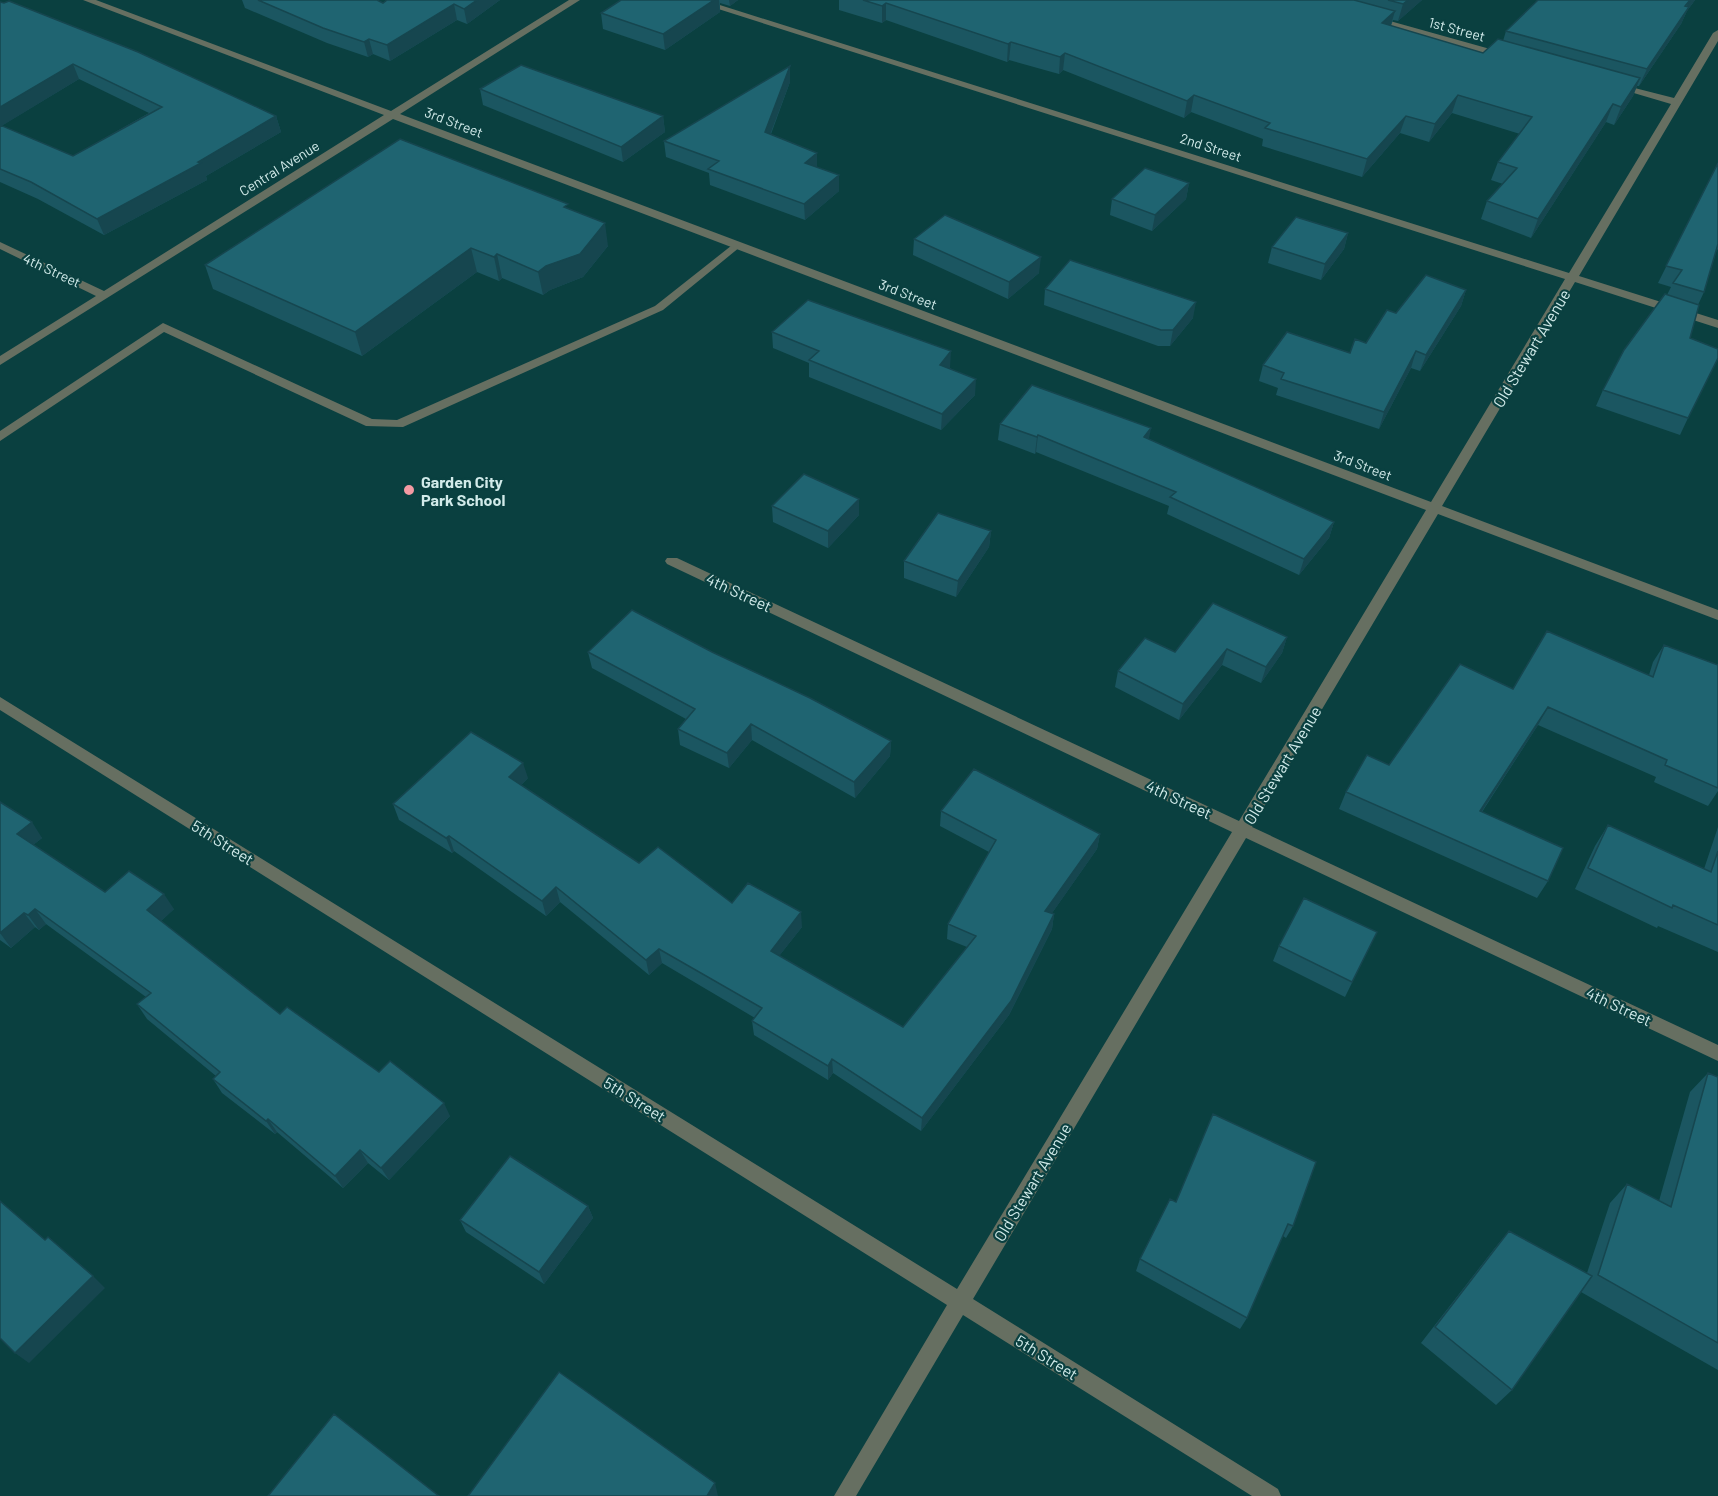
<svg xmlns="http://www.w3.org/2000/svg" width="1718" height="1496" font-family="Barlow,sans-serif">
  <rect width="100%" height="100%" fill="#0a4040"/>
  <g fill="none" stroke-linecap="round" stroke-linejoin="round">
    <!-- lane -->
    <path fill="#666f61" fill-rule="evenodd" d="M736,242L740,243V247L663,310L403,427L366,426L164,332L0,441V431L163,323L372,419L397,420L655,306Z"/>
    <!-- street -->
    <path fill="#666f61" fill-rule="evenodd" d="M83,0H96L391,111L569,0H580L400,114L1431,502L1565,279L690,0H704L1569,273L1671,104L1610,86L1615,83L1674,98L1713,33L1718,30V41L1579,276L1718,320V328L1575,282L1442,506L1718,610V620L1438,514L1252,827L1718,1045V1061L1246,838L973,1299L1278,1489L1281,1496H1252L963,1315L856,1496H834L947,1305L0,710V697L957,1289L1232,832L667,564L665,561L667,558H677L1239,821L1426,510L393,119L0,365V356L96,296L0,249V242L104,291L384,115Z
      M1372,16L1508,54L1510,56L1505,59L1369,21L1367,19Z"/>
  </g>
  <!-- wall -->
  <path fill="#1b5661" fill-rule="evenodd" d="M242,0H377L383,3L387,0H500L467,24L457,20L390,61L373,54L368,57L327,43L245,8Z
    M621,0H738L730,6L720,3V12L665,50L603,29L601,13Z
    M839,0H1422L1398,21L1393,20L1391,26L1483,53L1503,41L1506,31L1538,0H1695L1687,11L1681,24L1639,86H1637L1633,96L1614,125L1606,122L1531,238L1481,219L1487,201L1503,184L1491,180L1498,162L1520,134L1452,113L1429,142L1400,133L1362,177L1262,146L1263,139L1191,112L1184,118L1063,70L1059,74L1009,60L1007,62L886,20L882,23L839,10Z
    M0,2L276,116L281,132L206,176L207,180L104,235L38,199L0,182ZM79,79L149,113L73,156L1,126Z
    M790,66V82L771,134L817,167L839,191L805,220L710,185L709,173L666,157L664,141Z
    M480,89L663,116L665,132L623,162L483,105Z
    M1718,163V250L1717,249L1704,292L1698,305L1690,338L1688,418L1680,435L1596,406L1603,390L1667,295L1671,287L1658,283Z
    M1189,183L1186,199L1152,231L1110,215L1112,199Z
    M569,209L608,246L583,277L550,290L543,295L502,278L499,281L477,272L362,356L213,289L205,265Z
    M1348,233L1344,249L1321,280L1268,263L1272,247Z
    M914,239L1039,273L1008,299L913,255Z
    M1045,289L1193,318L1170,346H1158L1044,305Z
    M1466,290L1461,306L1420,371L1411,368L1379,429L1276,395L1278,388L1259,381L1263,365L1350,353L1366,343L1396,313Z
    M772,332L950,368L975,395L941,430L809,377V363L773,348Z
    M1000,424L1149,439L1334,522L1329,538L1299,575L1167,514L1169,506L1036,452L1035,454L998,440Z
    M772,506L859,515L828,548L773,522Z
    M991,531L989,547L956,597L904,578V561Z
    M1287,637L1282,653L1261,683L1222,665L1179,720L1115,687L1118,671L1175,652Z
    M1664,645L1718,665V791L1708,806L1654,782L1656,777L1538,725L1482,812L1548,881L1537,898L1339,809L1346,792L1513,689L1649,675L1653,662Z
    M588,652H712L891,741L890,756L855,798L752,740L729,768L680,745L678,729L686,719L592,668Z
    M528,778L521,785L639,863L732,903L802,927L779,956L903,1027L967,947L947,939L948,924L989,852L940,826L941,811L1100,834L1097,849L1052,913L1054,914L1052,929L1009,1015L921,1131L833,1073L828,1080L754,1035L752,1021L755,1018L662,963L649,975L560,902L546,916L454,851L452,853L399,820L393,804Z
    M0,802L42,838L33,845L105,892L174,909L161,921L280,1014L379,1072L450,1116L389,1180L368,1163L343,1188L277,1132L275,1134L222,1093L213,1079L216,1076L147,1019L137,1004L146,997L46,924L39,930L35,927L11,948L0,940Z
    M1608,825L1704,869L1718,827V952L1658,926L1657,928L1575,889L1595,846Z
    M1377,932L1345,997L1273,961L1279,946Z
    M1708,1073L1718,1077V1370L1581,1292L1512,1390L1496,1405L1421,1343L1494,1249L1509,1231L1587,1273L1610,1203L1627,1184L1659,1201L1690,1092Z
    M1213,1114L1293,1226L1286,1238L1283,1236L1247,1318L1240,1329L1136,1271L1140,1259L1176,1202Z
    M588,1206L593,1218L544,1284L466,1232L460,1220Z"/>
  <!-- shaded-wall -->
  <path fill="#16464f" d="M477,0H500L467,24L464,9Z
    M714,0H719L720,12L665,50L663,34Z
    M729,0H738L730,6Z
    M1408,0H1422L1398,21L1403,4Z
    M1690,0H1695L1687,11L1681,24L1639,86L1647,69Z
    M886,3V20L882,23V6Z
    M454,4L457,20L390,61L387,45Z
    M1395,11L1390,28L1382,23Z
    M369,39L373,54L368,57L364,42Z
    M1011,42L1009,60L1007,62L1008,44Z
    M1065,53L1063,70L1059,74L1060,57Z
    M73,64L79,79L0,127V107Z
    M790,66V82L765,148V132Z
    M1640,78L1633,96L1614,125L1621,107Z
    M1194,95L1191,112L1184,118L1187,101Z
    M1458,95L1452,113L1429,142L1435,124Z
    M1613,104L1606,122L1531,238L1538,219Z
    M276,116L281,132L206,176L207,180L104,235L97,219Z
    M663,116L665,132L623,162L621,147Z
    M1406,116L1400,133L1362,177L1367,159Z
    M817,153V169L805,163Z
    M839,175V191L805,220L804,204Z
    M1189,183L1186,199L1152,231L1155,215Z
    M605,223L608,246L583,277L550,290L543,295L538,272Z
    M1348,233L1344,249L1321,280L1325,264Z
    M471,248L477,272L362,356L355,332Z
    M497,254L502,278L499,281L494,257Z
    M1041,257L1039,273L1008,299L1009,282Z
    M1466,290L1461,306L1420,371L1426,355Z
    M1196,302L1193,318L1170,346L1173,330Z
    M951,351L950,368L939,381L940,365Z
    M1416,351L1411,368L1379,429L1384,412Z
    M976,379L975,395L941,430L942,414Z
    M1151,428L1148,444L1144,437Z
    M1038,435L1036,452L1035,454L1037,437Z
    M859,499V515L828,548V531Z
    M1334,522L1329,538L1299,575L1304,559Z
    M991,531L989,547L956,597L958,581Z
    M1287,637L1282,653L1261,683L1266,667Z
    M1227,649L1222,665L1179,720L1183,704Z
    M1548,707L1538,725L1471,828L1480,811Z
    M751,724L752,740L729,768L727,753Z
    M891,741L890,756L855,798L854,782Z
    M523,763L528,778L513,793L509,777Z
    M32,822L42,838L28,849L17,834Z
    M1100,834L1097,849L1043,926L1045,911Z
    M449,836L454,851L452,853L446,838Z
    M556,887L560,902L546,916L542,901Z
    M164,894L174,909L157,925L147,910Z
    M35,909L46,924L39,930L28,915Z
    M801,912L802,927L772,965L771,951Z
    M24,913L35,927L11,948L0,933Z
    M1054,914L1052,929L1009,1015L921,1131L922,1118Z
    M659,949L662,963L649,975L646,960Z
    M832,1059L833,1073L828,1080V1066Z
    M444,1103L450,1116L389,1180L381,1168Z
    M268,1119L277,1132L275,1134L266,1121Z
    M360,1150L368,1163L343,1188L335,1176Z
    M588,1206L593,1218L544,1284L539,1272Z
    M93,1276L105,1288L29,1363L15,1353Z
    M715,1483L718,1496H707Z"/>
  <!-- building -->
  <path fill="#1f6471" stroke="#16464f" stroke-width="1.5" d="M258,0H377L383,3L387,0H477L464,9L454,4L387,45L369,39L364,42L323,28Z
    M621,0H714L663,34L601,13Z
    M863,0H1354L1395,11L1382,23L1483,53L1498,39L1640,78L1621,107L1613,104L1538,219L1487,201L1517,168L1498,162L1532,117L1458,95L1435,124L1406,116L1367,159L1265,128L1270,123L1194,95L1187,101L1065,53L1060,57L1011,42L1008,44L886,3L882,6Z
    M1388,0H1408L1403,4Z
    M1538,0H1690L1685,6L1689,7L1647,69L1506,31Z
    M9,1L138,52L276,116L198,162L201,163L97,219L31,182L0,169V125L73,156L162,107L73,64L0,107V2L4,3Z
    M521,65L663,116L621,147L480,89Z
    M790,66L765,132L817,153L805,163L839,175L804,204L708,169L719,161L664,141Z
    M400,139L568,204L564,207L605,223L580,254L546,266L538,272L497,254L494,257L471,248L355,332L205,265Z
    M1718,163V244L1704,292L1673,283L1682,270L1666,266Z
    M1145,168L1189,183L1155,215L1112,199Z
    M945,215L1041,257L1009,282L914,239Z
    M1296,217L1348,233L1325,264L1272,247Z
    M1070,260L1196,302L1173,330H1161L1045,289Z
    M1426,275L1466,290L1426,355L1416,351L1384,412L1281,379L1284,373L1263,365L1287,332L1350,353L1355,339L1366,343L1387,310L1396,313Z
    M1665,294L1699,305L1690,338L1718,349V358L1688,418L1603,390L1624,350Z
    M808,300L951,351L940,365L976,379L942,414L809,360L819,351L772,332Z
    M1032,385L1151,428L1144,437L1334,522L1304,559L1170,497L1176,492L1038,435L1037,437L1000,424Z
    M804,474L859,499L828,531L772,506Z
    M938,513L991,531L958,581L904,561Z
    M1213,603L1287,637L1266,667L1227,649L1183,704L1118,671L1145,638L1175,652Z
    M632,610L712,652L810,698L891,741L854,782L751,724L727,753L678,729L695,709L588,652Z
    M1547,631L1653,677L1664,645L1718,665V788L1665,765L1667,760L1548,707L1480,811L1563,848L1548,881L1346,792L1367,755L1389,765L1460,664L1513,689Z
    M471,732L523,763L509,777L639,863L658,847L732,903L748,883L801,912L771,951L903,1027L976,936L948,924L996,840L941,811L974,769L1100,834L1045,911L1054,914L1011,1001L922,1118L832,1059L828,1066L752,1021L762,1008L659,949L646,960L556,887L542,901L449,836L446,838L393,804Z
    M0,802L32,822L17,834L105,892L129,871L164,894L147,910L280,1014L287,1007L379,1072L390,1061L444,1103L381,1168L360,1150L335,1176L268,1119L266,1121L213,1079L220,1072L137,1004L151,993L35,909L28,915L24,913L0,933Z
    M1608,825L1711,872L1718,851V925L1673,905L1672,908L1588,868Z
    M1304,898L1377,932L1352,982L1279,946Z
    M1708,1073L1718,1077V1343L1598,1275L1627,1184L1671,1207Z
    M1213,1114L1316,1162L1293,1226L1288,1224L1247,1318L1140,1259L1170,1199L1176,1202Z
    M510,1156L588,1206L539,1272L460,1220Z
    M0,1201L45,1240L48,1237L93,1276L15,1353L0,1338Z
    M1509,1231L1592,1276L1512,1390L1435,1327Z
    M559,1372L715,1483L707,1496H468Z
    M334,1414L439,1496H268Z"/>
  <!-- markers -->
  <circle fill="#f49aa3" stroke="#0a4040" stroke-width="2" cx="409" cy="490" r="6"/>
  <g text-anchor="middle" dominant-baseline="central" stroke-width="4.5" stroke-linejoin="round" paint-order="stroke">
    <!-- far-street labels -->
    <g font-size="14" fill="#d2ebea" stroke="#0a4040">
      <text transform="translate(1457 29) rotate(15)">1st Street</text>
      <text transform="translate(454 122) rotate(21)">3rd Street</text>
      <text transform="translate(1211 147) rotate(18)">2nd Street</text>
      <text transform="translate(279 168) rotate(-32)">Central Avenue</text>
      <text transform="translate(52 270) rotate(25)">4th Street</text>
      <text transform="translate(908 294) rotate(21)">3rd Street</text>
      <text transform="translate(1363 465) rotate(21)">3rd Street</text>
    </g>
    <!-- street labels -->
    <g font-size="16" fill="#d2ebea" stroke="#0a4040">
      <text transform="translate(1531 348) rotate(-59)">Old Stewart Avenue</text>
      <text transform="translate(739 592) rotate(25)">4th Street</text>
      <text transform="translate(1282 765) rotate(-59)">Old Stewart Avenue</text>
      <text transform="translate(1179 799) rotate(25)">4th Street</text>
      <text transform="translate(223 842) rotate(32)">5th Street</text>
      <text transform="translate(1619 1006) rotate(25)">4th Street</text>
      <text transform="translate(635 1099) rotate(32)">5th Street</text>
      <text transform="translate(1032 1182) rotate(-59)">Old Stewart Avenue</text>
      <text transform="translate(1047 1357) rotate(32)">5th Street</text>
    </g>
    <!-- poi labels -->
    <g font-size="16" font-weight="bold" fill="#d2ebea" stroke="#0a4040" text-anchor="start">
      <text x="421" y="481">Garden City<tspan x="421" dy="18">Park School</tspan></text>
    </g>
  </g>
</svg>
